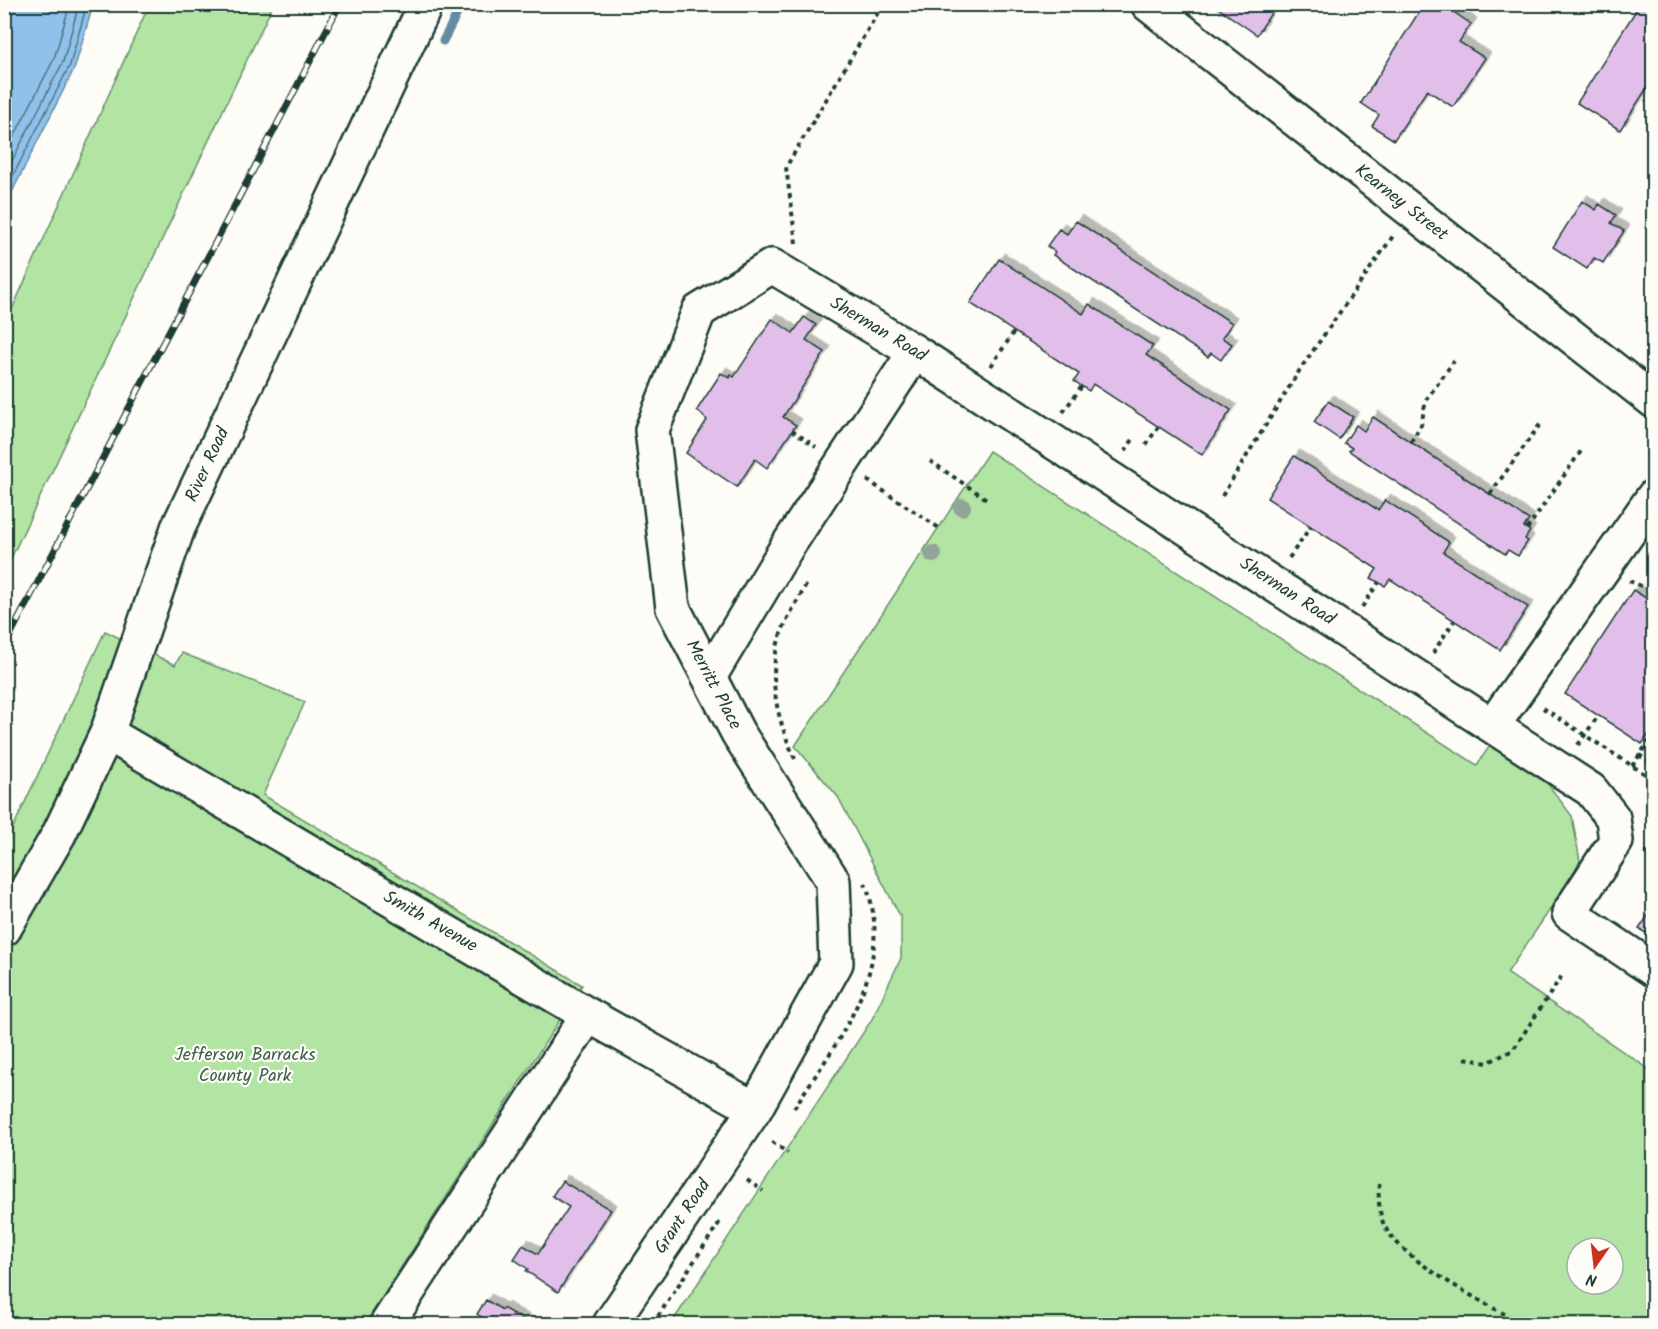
<svg xmlns="http://www.w3.org/2000/svg" width="1658" height="1329" font-family="Kalam,sans-serif">
  <defs>
    <filter id="shadow"><feDropShadow dx="5.5" dy="-5.5" stdDeviation="0" flood-color="#0004"/></filter>
  </defs>
  <rect width="100%" height="100%" fill="#fdfcf7"/>
  <filter id="ink" filterUnits="userSpaceOnUse"><feTurbulence type="fractalNoise" baseFrequency=".0167" numOctaves="2"/><feDisplacementMap in="SourceGraphic" scale="12" xChannelSelector="R" yChannelSelector="G"/><feConvolveMatrix kernelMatrix="1 2 1 2 8 2 1 2 1" color-interpolation-filters="sRGB"/></filter>
  <g filter="url(#ink)">
    <!-- green -->
    <path fill="#b2e4a4" stroke="#68906c" stroke-width="1.5" fill-rule="evenodd" d="M149,5H273L5,571V325Z
      M989,451L1477,765L1493,741L1547,783L1572,816L1580,861L1562,892L1507,973L1653,1072V1324H671L871,1021L901,958V918L838,797L795,746ZM1577,1248H1613V1284H1577Z
      M105,631L175,665L182,653L305,702L263,795L582,985L365,1324H5V845Z"/>
    <!-- water -->
    <path fill="#8fc1eb" stroke="#628ca2" stroke-width="1.5" d="M5,4L93,5L75,67L5,206Z"/>
    <g fill="none" stroke-linecap="round" stroke-linejoin="round">
      <!-- shore -->
      <path stroke="#4c727d" stroke-width="1.5" d="M4,156L54,59L70,4
        M4,176L63,62L79,4
        M4,193L70,65L87,4"/>
      <!-- stream -->
      <path stroke="#628ca2" stroke-width="9" d="M443,41L462,4"/>
    </g>
    <!-- building -->
    <path fill="#e1bfea" stroke="#1f3d34" stroke-width="1.5" filter="url(#shadow)" d="M1220,4H1277L1257,35L1218,8Z
      M1424,4H1442L1471,24L1459,42L1485,58L1453,107L1427,90L1394,140L1372,126L1379,115L1361,103Z
      M1640,4H1654V77L1620,130L1577,103Z
      M1582,201L1596,210L1599,204L1616,215L1611,223L1624,231L1603,263L1594,258L1587,269L1553,247Z
      M1076,221L1232,323L1222,338L1232,344L1221,360L1211,353L1208,357L1053,255L1055,252L1047,246L1059,229L1067,234Z
      M999,259L1083,314L1089,304L1153,346L1146,355L1231,410L1202,455L1093,384L1089,391L1074,381L1079,374L970,303Z
      M804,317L816,325L806,340L825,352L783,417L796,425L767,468L755,459L737,487L686,453L707,420L697,410L721,373L730,378L731,375L734,377L772,319L793,333Z
      M1328,401L1353,417L1339,439L1314,422Z
      M1373,417L1529,520L1524,527L1530,531L1525,539L1528,541L1518,556L1508,550L1505,554L1349,451L1352,448L1344,443L1356,425L1364,431Z
      M1294,456L1378,510L1385,500L1449,542L1443,552L1528,607L1500,650L1390,579L1385,586L1371,578L1377,569L1267,498Z
      M1633,590L1654,603V733L1651,731L1642,744L1565,694Z
      M1654,907V938L1639,929Z
      M562,1181L611,1210L558,1292L526,1271L528,1269L514,1259L523,1245L538,1254L569,1207L552,1196Z
      M486,1300L502,1310L503,1308L530,1324H492L477,1314Z"/>
    <g fill="none" stroke-linecap="round" stroke-linejoin="round">
      <defs>
        <path id="minor" d="M1148,4L1654,401
          M709,677L787,547L915,352
          M1493,725L1654,496
          M107,733L588,1015L755,1109
          M4,929L59,834L107,733L178,528L426,4
          M387,1324L588,1015
          M610,1324L755,1109L836,963L833,881L738,733L673,608L652,430L699,311L772,266L915,352L1591,790L1613,818L1616,841L1569,913L1654,970"/>
      </defs>
      <!-- minor casing -->
      <use href="#minor" stroke="#1f3d34" stroke-width="38"/>
      <!-- path -->
      <path stroke="#1f3d34" stroke-width="4" stroke-dasharray="4.5 4.5" stroke-linecap="butt" d="M796,243L786,167L883,4
        M991,366L1014,332
        M1063,412L1082,386
        M792,430L816,447
        M1411,442L1421,425L1426,400L1454,361
        M1146,445L1158,427
        M1125,451L1134,438
        M930,461L988,500
        M867,480L939,528
        M1490,494L1541,423
        M1222,496L1301,368L1393,236
        M1527,529L1581,451
        M1289,558L1311,526
        M1629,581L1654,591
        M1362,607L1379,582
        M1433,653L1454,621
        M1543,708L1654,780
        M1578,745L1598,716
        M1639,755L1654,765
        M795,759C778,721 768,684 778,643C783,623 797,603 806,585
        M1632,766L1654,734
        M1645,855L1654,843
        M1465,1058L1487,1063L1513,1050L1563,974
        M794,1108C838,1040 898,968 865,883
        M772,1142L788,1153
        M747,1180L763,1191
        M1379,1184C1378,1197 1379,1214 1384,1225C1402,1262 1486,1303 1522,1324
        M653,1324L721,1220"/>
      <!-- minor -->
      <use href="#minor" stroke="#fdfcf7" stroke-width="33"/>
      <defs>
        <path id="rail" d="M4,647L340,4"/>
      </defs>
      <!-- rail casing -->
      <use href="#rail" stroke="#1f3d34" stroke-width="7"/>
      <!-- rail -->
      <use href="#rail" stroke="#fdfcf7" stroke-width="4.5" stroke-dasharray="14" stroke-linecap="butt"/>
    </g>
    <!-- trees -->
    <g fill="#93a598">
      <circle cx="962" cy="507" r="9"/>
      <circle cx="933" cy="554" r="9"/>
    </g>
  </g>
  <g text-anchor="middle" dominant-baseline="central" stroke-width="4.5" stroke-linejoin="round" paint-order="stroke">
    <!-- street labels -->
    <g font-size="18" fill="#1f3d34" stroke="#fdfcf7">
      <text transform="translate(1401 203) rotate(38)">Kearney Street</text>
      <text transform="translate(878 330) rotate(31)">Sherman Road</text>
      <text transform="translate(208 465) rotate(-65)">River Road</text>
      <text transform="translate(1287 592) rotate(33)">Sherman Road</text>
      <text transform="translate(713 685) rotate(62)">Merritt Place</text>
      <text transform="translate(430 922) rotate(30)">Smith Avenue</text>
      <text transform="translate(683 1217) rotate(-56)">Grant Road</text>
    </g>
    <!-- park labels -->
    <g font-size="18" fill="#3c5e4a" stroke="#fdfcf7">
      <text x="245" y="1055">Jefferson Barracks<tspan x="245" dy="21">County Park</tspan></text>
    </g>
  </g>
  <!-- margin -->
  <rect width="1658" height="1329" fill="none" stroke="#fdfcf7" stroke-width="24"/>
  <rect x="12" y="12" width="1634" height="1305" fill="none" stroke="#1f3d34" stroke-width="2" filter="url(#ink)"/>
  <!-- north arrow -->
  <g transform="translate(1595 1266) rotate(194)"><circle r="28" fill="#fdfcf7" stroke="#a4b0a9" stroke-width="1.5"/>
  <path d="M0-4.5L10 22L0 15L-10 22Z" fill="#c8321e"/>
  <text y="-9" font-size="16" font-weight="bold" text-anchor="middle" fill="#1f3d34">N</text>
  </g>
</svg>
